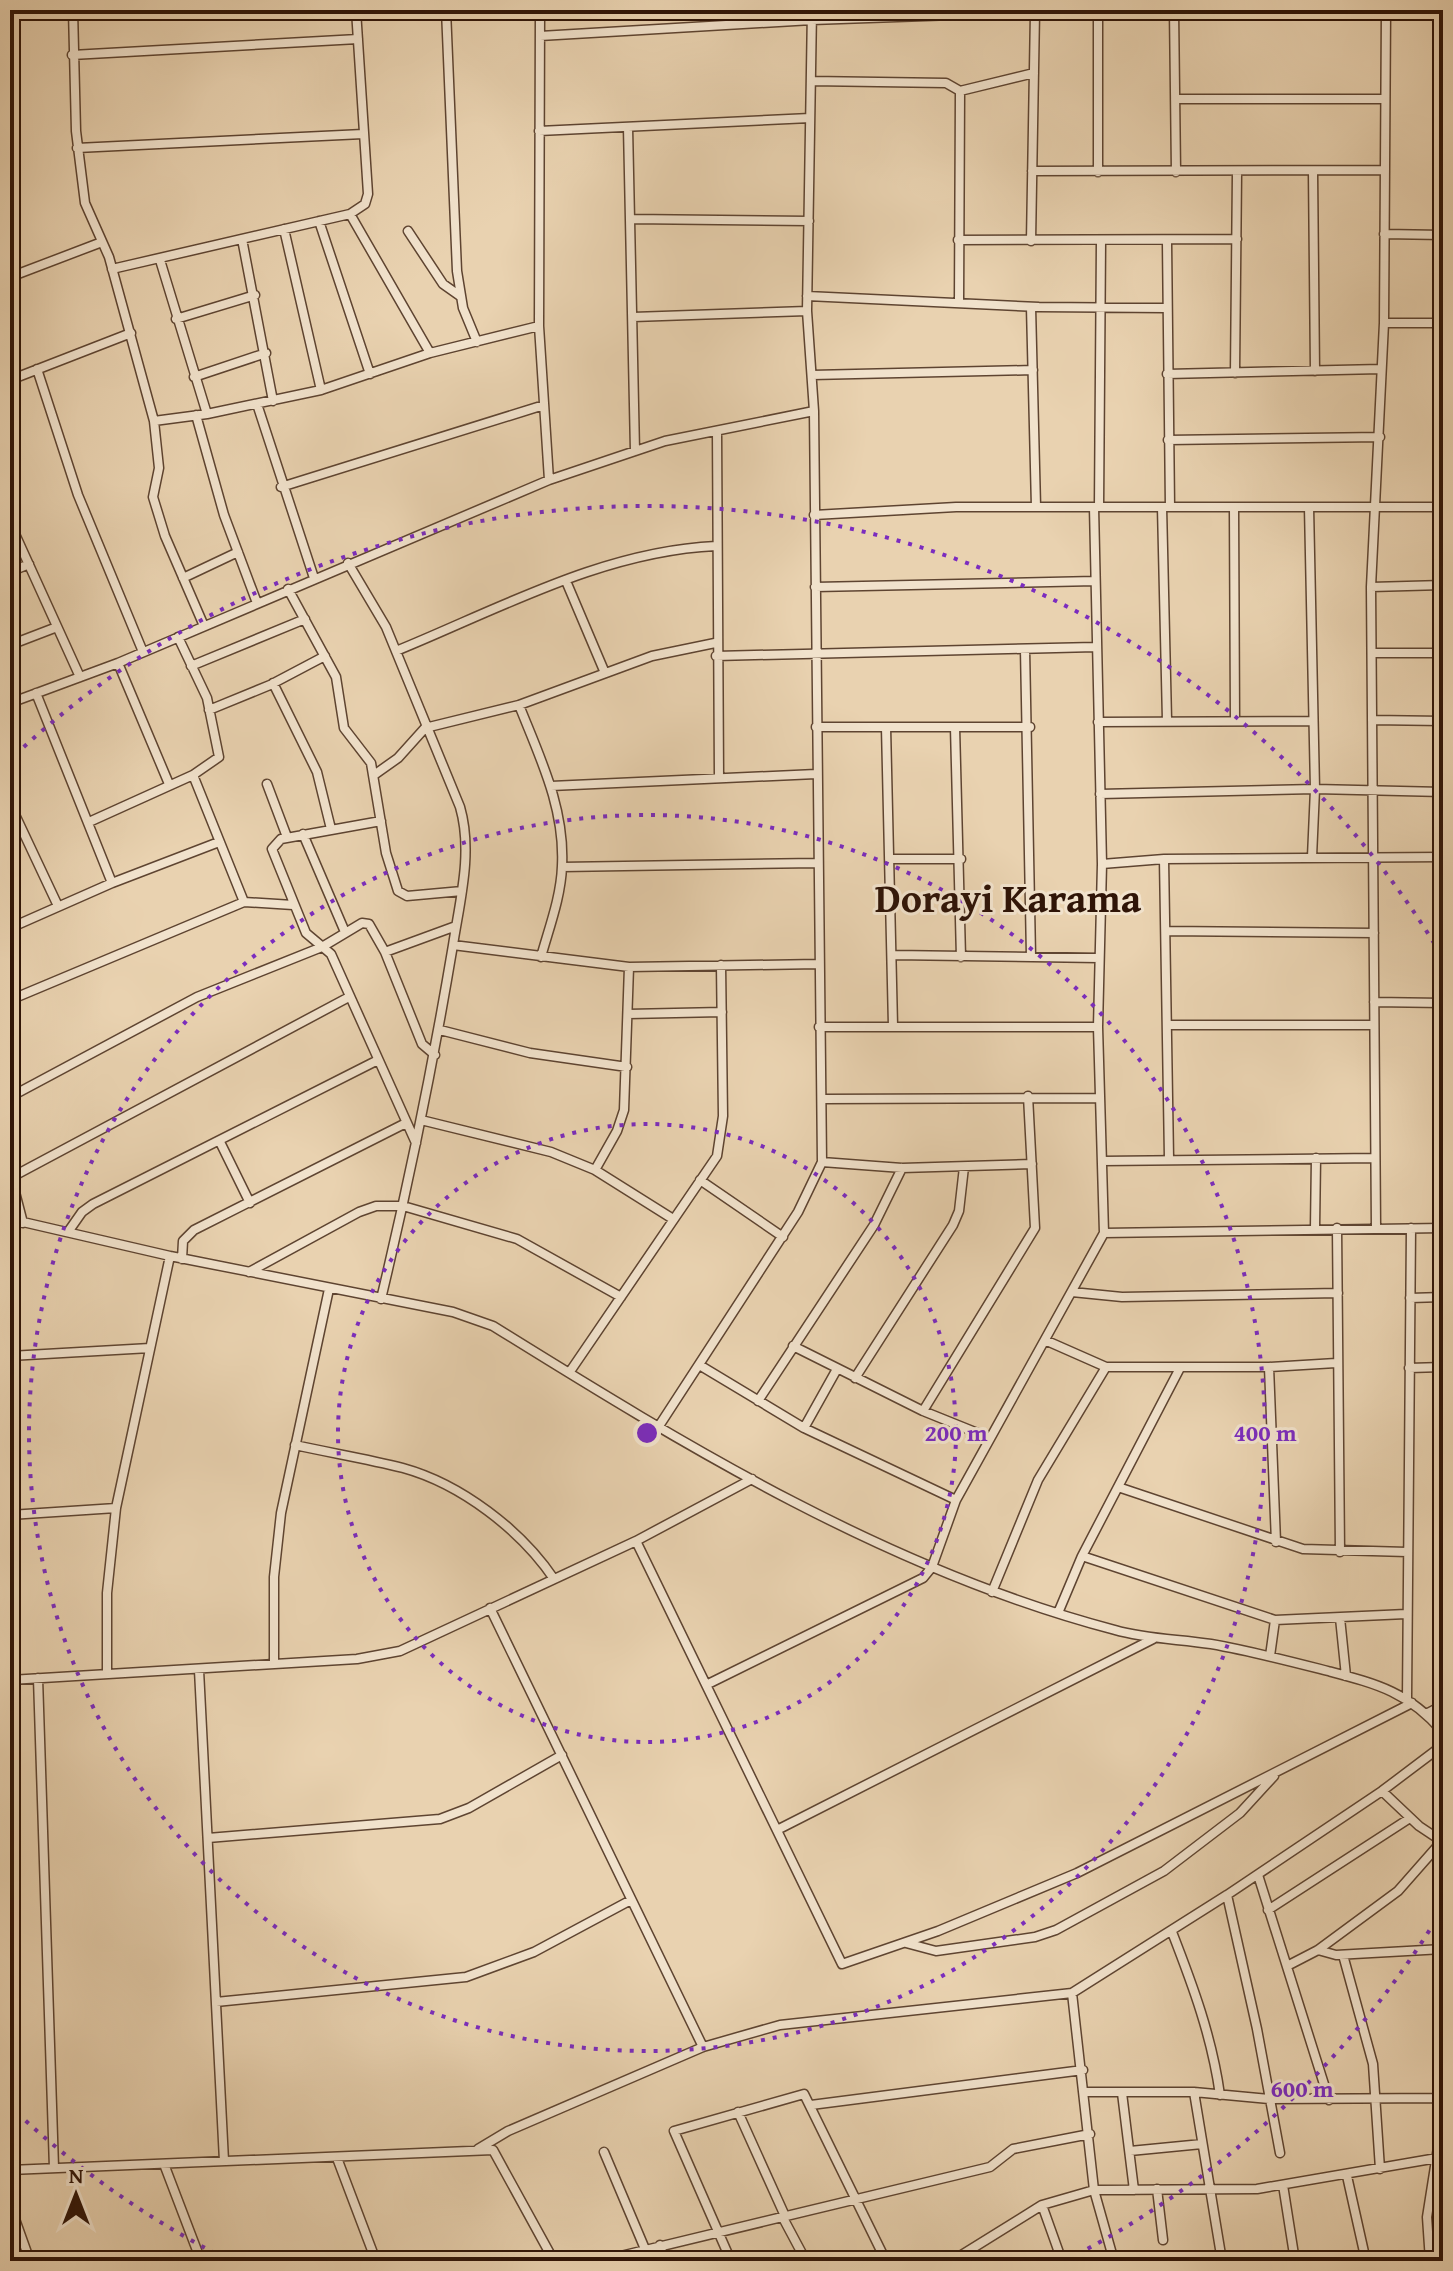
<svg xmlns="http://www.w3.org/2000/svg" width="1453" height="2271" font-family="'Gentium Book Plus',serif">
  <rect width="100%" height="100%" fill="#e9d2b0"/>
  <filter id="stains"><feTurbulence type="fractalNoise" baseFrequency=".0025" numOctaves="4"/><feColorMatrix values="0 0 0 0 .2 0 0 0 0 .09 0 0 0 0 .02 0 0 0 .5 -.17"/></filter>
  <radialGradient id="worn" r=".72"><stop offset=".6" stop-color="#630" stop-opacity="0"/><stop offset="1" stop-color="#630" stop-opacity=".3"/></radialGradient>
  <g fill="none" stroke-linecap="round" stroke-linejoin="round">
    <defs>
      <path id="minor" d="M73,10L76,131L85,203L109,257L154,421L159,468L153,497L165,536L204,626
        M446,10L457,271L463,308L477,342
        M540,10L539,326L549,480
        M1098,10V172
        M1174,10L1176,172
        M1438,10L1443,11
        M540,36L812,20L1099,10
        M72,55L358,39
        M811,81L946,83L960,91
        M960,91L1034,73
        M1175,99H1385
        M628,127L635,451
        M539,131L810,118
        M77,148L363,134
        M1032,171L1384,170
        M1313,171L1315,371
        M350,214L430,353
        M631,219L809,221
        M319,221L370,374
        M284,229L321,390
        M408,231L443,284L460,296
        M1384,234L1443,235
        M242,239L273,401
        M958,240L1237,239
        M1031,241L1035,12
        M1167,242L1170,507
        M160,260L207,414
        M112,269L350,214L365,204L368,194L356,10
        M10,277L102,242
        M807,296L1039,307L1166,308
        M959,303L960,91
        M1031,307L1036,507
        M633,317L807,311
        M176,319L255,295
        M1384,323H1443
        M37,369L78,495L143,652
        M1235,373L1237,173
        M1167,374L1381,369
        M812,375L1033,370
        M194,377L266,353
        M10,380L131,333
        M257,404L314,578
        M196,415L224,515L257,603
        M154,421L207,414L321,390L430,353L539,326
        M717,431L719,778
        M1168,440L1380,437
        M281,487L544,405
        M1099,507L1101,241
        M1162,507L1167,720
        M1234,507L1235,720
        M1309,507L1315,789L1312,857
        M814,515L956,507H1443
        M10,523L80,677
        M348,563L386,627L460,807C473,852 460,900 453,945C433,1064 409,1182 381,1299
        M10,572L29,564
        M183,578L238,552
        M566,581L605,673
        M815,587L1095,581
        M1371,587L1443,585
        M288,589L336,677L344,728L371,763L386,853L398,891L407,896L462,891
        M10,645L57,627
        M1025,649L1031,956
        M396,651C499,609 603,551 716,546
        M1372,653H1443
        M716,656L1095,647
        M118,663L169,784
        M191,666L305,619
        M273,683L317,772L331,829
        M36,693L112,883
        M10,703L118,663L549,480L665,441L814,411
        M519,705C540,758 565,808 562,866C561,897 549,928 541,957
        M209,710L270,685L325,656
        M1372,720L1443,721
        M1098,722L1313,721
        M816,727H1030
        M886,727L893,1026
        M955,727L961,957
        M193,775L244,902
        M374,775L398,758L425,728L519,705L652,656L715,643
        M267,784L287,837
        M551,786L816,774
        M1100,794L1315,789L1443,792
        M10,804L58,906
        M381,821L281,839L272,849L306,933L331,954L416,1143
        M89,822L193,775L219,757L207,698L178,637
        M303,834L345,932
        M892,859H961
        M1164,859L1169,1158
        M1102,864L1164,859L1443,857
        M562,867L817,863
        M10,928L112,883L219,842
        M1166,931L1374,933
        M453,945L629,967L818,964
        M385,952L456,926
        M894,955L1099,958
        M10,1000L244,902L293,905
        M1374,1002L1443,1003
        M628,1014L722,1012
        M1167,1025H1374
        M819,1027H1098
        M440,1030L530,1053L627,1067
        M10,1097L197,997L322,947L362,923L369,924L385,952L422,1044L435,1055
        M823,1099L1099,1098
        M421,1120L551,1152L595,1170L673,1219
        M220,1142L250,1203
        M1102,1161L1375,1158
        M822,1162L902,1168L1032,1164
        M595,1170L617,1131L624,1110L629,967
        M10,1173L23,1223
        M12,1177L349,997
        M700,1180L783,1237
        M10,1219L170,1256L453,1312L493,1326C689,1448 890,1571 1115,1630C1146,1639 1179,1639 1211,1644C1251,1651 1289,1661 1328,1671C1377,1684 1409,1692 1443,1732
        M1376,1227L1371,587L1384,323L1386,10
        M1315,1228L1316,1158
        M1337,1228L1340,1552
        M68,1232L82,1212L93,1204L378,1060
        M1104,1233L1443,1228
        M182,1259L183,1241L194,1230L406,1123
        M249,1272L359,1212L376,1206H403L517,1239L621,1297
        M1072,1292L1122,1297L1338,1293
        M1410,1298L1443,1297
        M1047,1341L1106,1367H1269L1336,1363
        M793,1346L923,1411L990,1438
        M10,1356L150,1348
        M701,1366L804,1428L956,1500
        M1269,1367L1276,1542
        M1409,1368L1443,1367
        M569,1373L717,1156L723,1116L721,965
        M855,1378L953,1225L959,1211L964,1167
        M758,1401L874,1225L902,1168
        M923,1411L1035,1228L1028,1096
        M659,1426L798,1212L822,1162L814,411L807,311L812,10
        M804,1428L837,1369
        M295,1445C331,1453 368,1459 403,1468C461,1484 521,1530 554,1579
        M1118,1487L1303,1549L1407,1552
        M10,1515L116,1508
        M636,1541L842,1964L938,1931L1077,1873L1412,1703
        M1082,1556L1275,1620L1406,1614
        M992,1592L1038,1480L1106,1367
        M490,1608L703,2047
        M1058,1613L1082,1556L1180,1368
        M1340,1618L1346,1676
        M1270,1656L1275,1620
        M274,1663V1577L281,1513L329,1289
        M199,1670L224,2161
        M107,1674V1593L116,1508L170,1256
        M38,1678L54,2168
        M10,1680L357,1659L400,1651L636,1541L752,1479
        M708,1684L923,1578L932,1567L956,1500L1104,1233L1098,1027L1102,864L1094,507
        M1407,1699L1411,1228
        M1426,1714L1443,1705
        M1382,1791L1419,1826L1443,1842
        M779,1829L1153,1639
        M208,1838L440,1819L469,1808L562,1755
        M1258,1875L1329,2100
        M1227,1895L1257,2029L1280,2153
        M1268,1910L1410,1818
        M1172,1932C1193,1986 1212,2037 1220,2095
        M906,1943L936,1951L1035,1937L1056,1930L1164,1871L1240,1813L1274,1776
        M1318,1950L1336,1955L1443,1949
        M1343,1955L1373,2064L1380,2169
        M1289,1965L1318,1950L1398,1891L1442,1841
        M1072,1993L1094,2190L1114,2261
        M216,2002L466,1977L534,1952L631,1900
        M1086,2092H1194L1269,2099L1443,2098
        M1194,2092L1222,2261
        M1122,2093L1134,2190
        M811,2105L1083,2070
        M738,2112L785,2216
        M478,2149L508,2131L703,2047L780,2025L1072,1993L1227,1895L1382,1791L1443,1745
        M1130,2151L1202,2144
        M604,2152L645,2249
        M337,2158L376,2261
        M164,2164L201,2261
        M10,2170L493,2150L554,2261
        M1347,2176L1366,2261
        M1283,2185L1295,2261
        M1157,2189L1163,2240
        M10,2205L30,2261
        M1042,2205L1062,2261
        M782,2216L806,2261
        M660,2245L665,2261
        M600,2261L990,2167L1013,2149L1090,2134
        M731,2261L674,2131L804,2094L886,2261
        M952,2261L1042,2205L1094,2190L1257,2189L1443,2157
        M1430,2261L1427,2217L1439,2141L1443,2066"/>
      <path id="primary" d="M1430,2261L1443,2253"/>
    </defs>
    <!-- minor casing -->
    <use href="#minor" stroke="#5e4431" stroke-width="11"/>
    <!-- primary casing -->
    <use href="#primary" stroke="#2f1407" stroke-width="17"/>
    <!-- minor -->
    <use href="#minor" stroke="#f1e2cc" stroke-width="8"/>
    <!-- primary -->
    <use href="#primary" stroke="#e9d2b0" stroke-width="14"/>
  </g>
  <!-- distance rings -->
  <g fill="none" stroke="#7b2cbf" stroke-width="4" stroke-dasharray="4 8">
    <circle cx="647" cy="1433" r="309"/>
    <circle cx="647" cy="1433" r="618"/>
    <path d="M1442 1910A927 927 0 0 1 1068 2259M226 2259A927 927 0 0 1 15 2111M15 755A927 927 0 0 1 1442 956"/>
  </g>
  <g text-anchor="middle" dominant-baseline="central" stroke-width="6" stroke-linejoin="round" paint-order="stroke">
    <!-- district labels -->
    <g font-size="40" font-weight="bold" fill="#2f1407" stroke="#f1e2cc">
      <text x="1008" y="897">Dorayi Karama</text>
    </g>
  </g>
  <circle cx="647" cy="1433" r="12" fill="#7b2cbf" stroke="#f1e2cc" stroke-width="4"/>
  <g font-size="24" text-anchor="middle" font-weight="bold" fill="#7b2cbf" stroke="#f1e2cc" stroke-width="6" stroke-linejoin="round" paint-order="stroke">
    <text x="956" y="1441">200 m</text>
    <text x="1265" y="1441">400 m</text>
    <text x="1302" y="2097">600 m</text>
  </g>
  <!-- margin -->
  <rect width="1453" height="2271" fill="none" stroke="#e9d2b0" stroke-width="40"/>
  <rect x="12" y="12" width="1429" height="2247" fill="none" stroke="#2f1407" stroke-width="4"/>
  <rect x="20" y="20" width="1413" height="2231" fill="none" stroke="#2f1407" stroke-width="2"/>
  <!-- north arrow -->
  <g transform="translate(76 2195)" stroke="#f1e2cc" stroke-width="6" paint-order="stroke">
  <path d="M0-6L14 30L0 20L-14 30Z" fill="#2f1407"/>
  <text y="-12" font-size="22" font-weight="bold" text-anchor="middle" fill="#2f1407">N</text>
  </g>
  <rect width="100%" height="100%" filter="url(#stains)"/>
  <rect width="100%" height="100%" fill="url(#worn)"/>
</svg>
